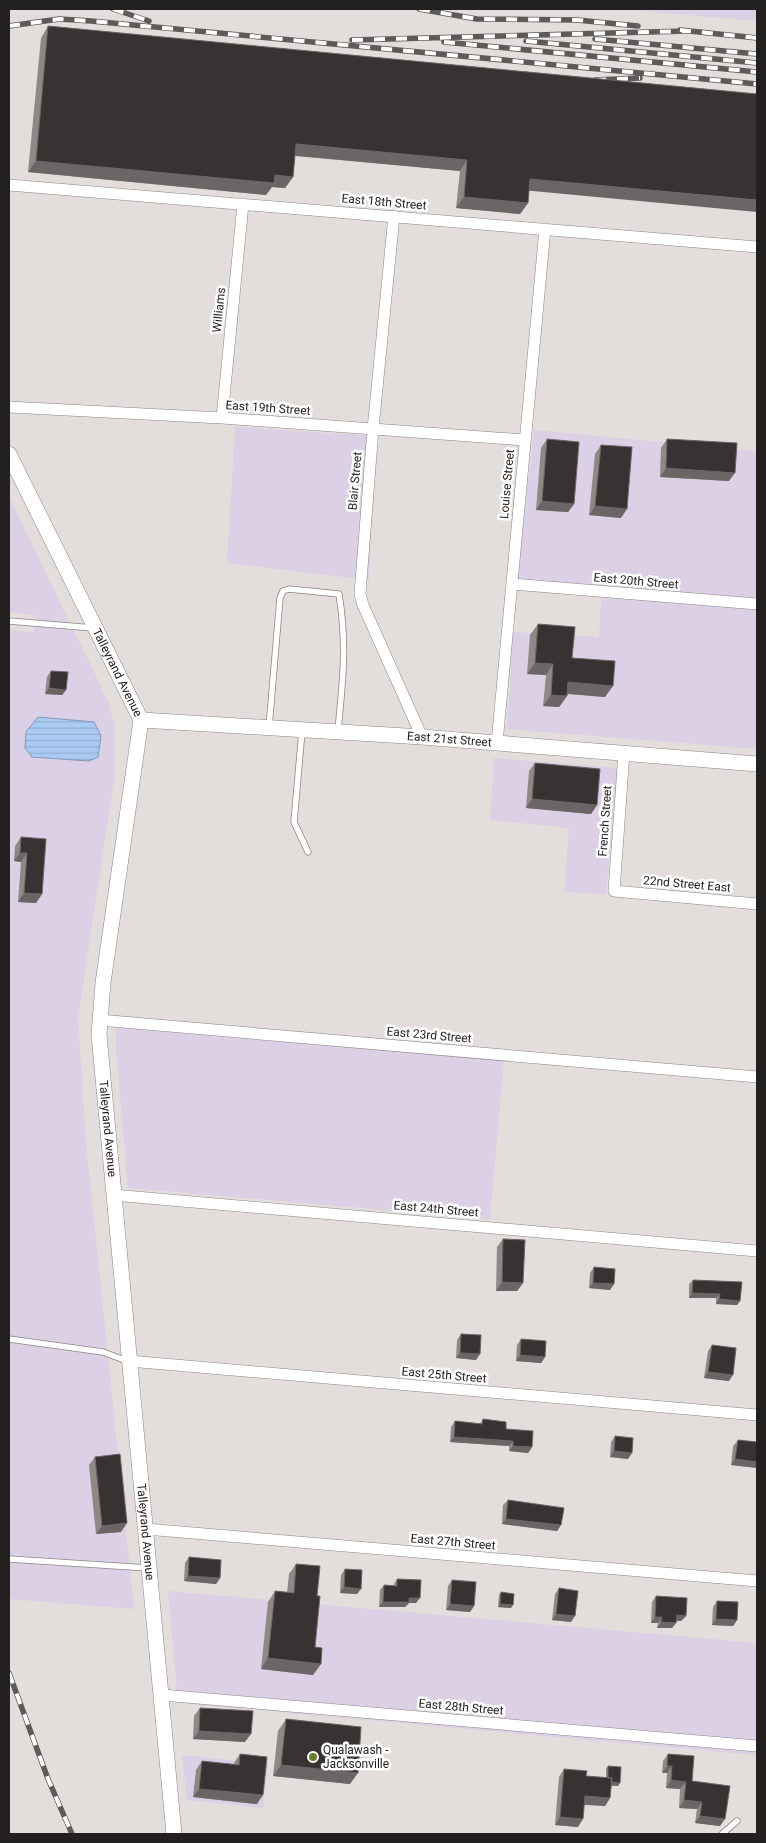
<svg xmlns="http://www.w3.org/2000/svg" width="766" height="1843" font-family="Roboto,sans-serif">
  <defs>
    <pattern id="water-rules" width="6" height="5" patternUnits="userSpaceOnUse" patternTransform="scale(1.25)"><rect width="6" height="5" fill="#aacbf3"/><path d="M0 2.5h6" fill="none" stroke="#92aed0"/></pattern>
  </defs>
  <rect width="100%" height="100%" fill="#e3dedb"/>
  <!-- industrial -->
  <path fill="#dbd0e5" d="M619,9H757V21Z
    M235,427L376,436L369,580L227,563Z
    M534,430L757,451V749L507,729L513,632L599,637L602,587L517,579Z
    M9,497L96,676L108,701L115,727L114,780L78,1018L86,1142L134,1609L9,1599V630L34,632L35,615L9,612Z
    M494,758L619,768L606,894L564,892L569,828L490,820Z
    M116,1015L505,1049L490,1219L128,1188L116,1048Z
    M168,1591L757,1643V1755L178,1703Z
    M182,1755L268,1764L263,1808L187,1800Z"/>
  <!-- water -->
  <path fill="url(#water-rules)" stroke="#8298b4" d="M38,717L94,722L101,736L98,757L89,761L32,757L25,748L26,732Z"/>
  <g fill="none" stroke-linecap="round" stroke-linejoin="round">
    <defs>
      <path id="lane" d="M9,621L93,628
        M269,727L280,598L283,591L289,589L339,594C347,644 343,680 338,730
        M302,731L294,822L308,852
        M9,1339L103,1352L127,1361
        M9,1559L148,1568
        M722,1834L737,1821"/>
      <path id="street" d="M9,185L757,247
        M394,216L373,429L360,594L363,605L422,737
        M9,407L222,418L525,440
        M222,418L243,204
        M512,584L757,604
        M497,743L545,229
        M624,753L614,891L757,904
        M99,1020L757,1077
        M113,1195L757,1251
        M129,1361L757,1415
        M146,1529L757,1581
        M162,1695L757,1746"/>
      <g id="secondary">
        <path id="s1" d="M9,454L141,720L103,983L99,1035L174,1834"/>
        <path id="s2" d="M141,720L422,737L757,764"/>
      </g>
    </defs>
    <!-- lane casing -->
    <use href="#lane" stroke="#8b8684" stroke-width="7"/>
    <!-- street casing -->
    <use href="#street" stroke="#8b8684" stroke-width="12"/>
    <!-- secondary casing -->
    <use href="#secondary" stroke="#8b8684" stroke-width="16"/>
    <!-- lane -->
    <use href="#lane" stroke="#fff" stroke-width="5.5"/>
    <!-- street -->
    <use href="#street" stroke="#fff" stroke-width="11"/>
    <!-- secondary -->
    <use href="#secondary" stroke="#fff" stroke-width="15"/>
    <defs>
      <path id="rail" d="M113,9L149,21
        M419,9L477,19L577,20L638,26
        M9,26L59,19L91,21L757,84
        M680,30L757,38
        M595,39L757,54
        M352,40L687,31
        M526,41L757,63
        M444,42L757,72
        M595,80L640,78
        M9,1673L48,1779L72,1834"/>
    </defs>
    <!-- rail casing -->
    <use href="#rail" stroke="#5d5a58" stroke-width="5.5"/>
    <!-- rail -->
    <use href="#rail" stroke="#fff" stroke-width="4" stroke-dasharray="11" stroke-linecap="butt"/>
  </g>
  <!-- wall -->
  <path fill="#8e8886" d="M48,26L757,94L529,191L528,203L520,214L456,208L460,171L295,156L293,177L285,188L272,187L266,195L28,172L41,38Z
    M547,439L574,504L568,512L536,510L541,448Z
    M667,439L729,481L660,477L661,448Z
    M601,445L621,518L589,515L595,454Z
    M538,624L572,658L605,697L567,694V696L559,707L543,706L546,675L527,674L530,635Z
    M51,671L66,690L62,695L45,694L47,677Z
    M535,763L597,805L591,814L526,808L529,771Z
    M21,837L42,894L36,903L18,902L21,862L14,861L15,846Z
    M503,1239L523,1283L517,1291H496L497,1247Z
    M594,1267L614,1284L610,1290L589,1288L590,1273Z
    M693,1280L740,1301L737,1305L716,1304V1298H689V1284Z
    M461,1334L476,1360L456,1358L457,1340Z
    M521,1339L545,1357L541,1363L516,1361L517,1345Z
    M712,1345L729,1381L704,1378L708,1351Z
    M483,1419L506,1429L532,1447L528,1453L509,1451V1446L450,1442L451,1427L455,1421L480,1424Z
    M615,1436L628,1459L610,1457L611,1442Z
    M738,1440L757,1442V1468L731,1465L733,1446Z
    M95,1457L121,1532L96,1534L89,1465Z
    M508,1500L561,1525L557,1531L502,1524L503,1505Z
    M189,1557L220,1578L216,1584L184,1581L185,1563Z
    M296,1564L317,1596L313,1675L261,1669L268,1602L275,1591L287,1593L289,1574Z
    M345,1569L357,1594L340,1593L341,1575Z
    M397,1579L416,1603H409L405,1607H379L380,1590L384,1585L394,1586V1584Z
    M452,1580L474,1606L470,1612L446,1610L448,1586Z
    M559,1588L571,1622L552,1620L555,1594Z
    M501,1592L511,1608L498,1607L499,1595Z
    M656,1596L686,1616L681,1621H676V1623L672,1628H657L658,1623H651L652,1602Z
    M717,1601L737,1620L733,1626L712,1625L713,1607Z
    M200,1708L245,1742L193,1739L194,1716Z
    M286,1719L350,1784L273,1776L278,1731Z
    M240,1754L257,1804L193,1797L196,1770L202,1761L234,1764V1763Z
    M668,1754L692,1781L720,1826L695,1823L697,1809L679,1808L680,1789L666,1788L667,1773H662L663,1761Z
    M608,1766L620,1783L618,1786L611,1785L610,1798L605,1806L584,1805L578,1827L555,1825L559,1777L564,1769L586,1776L606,1778V1769Z"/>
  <!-- shaded-wall -->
  <path fill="#6b6665" d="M296,144L467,160L460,171L288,155Z
    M36,161L275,175L293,177L285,188L272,187L266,195L28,172Z
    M530,179L757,200V212L522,190Z
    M464,197L528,203L520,214L456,208Z
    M666,468L735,473L729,481L660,477Z
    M542,501L574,504L568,512L536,510Z
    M595,506L627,509L621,518L589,515Z
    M535,663L553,664L546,675L527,674Z
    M568,682L613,686L605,697L560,693Z
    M49,688L66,690L62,695L45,694Z
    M551,695L567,696L559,707L543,706Z
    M532,799L597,805L591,814L526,808Z
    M20,853H27L21,862L14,861Z
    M24,893L42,894L36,903L18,902Z
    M502,1282L523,1283L517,1291H496Z
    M593,1283L614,1284L610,1290L589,1288Z
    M692,1293L720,1294L716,1298H689Z
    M719,1299L740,1301L737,1305L716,1304Z
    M460,1353L480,1354L476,1360L456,1358Z
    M520,1355L545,1357L541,1363L516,1361Z
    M708,1372L733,1375L729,1381L704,1378Z
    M454,1437L513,1441L509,1446L450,1442Z
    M513,1446L532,1447L528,1453L509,1451Z
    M614,1451L632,1453L628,1459L610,1457Z
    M735,1459L757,1462V1468L731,1465Z
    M506,1519L561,1525L557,1531L502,1524Z
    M127,1523L121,1532L96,1534L102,1526Z
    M188,1576L220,1578L216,1584L184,1581Z
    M344,1587L361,1589L357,1594L340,1593Z
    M409,1598H420L416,1603H409L405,1607H379L383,1602Z
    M450,1604L474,1606L470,1612L446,1610Z
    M500,1604L513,1605L511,1608L498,1607Z
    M556,1614L575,1616L571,1622L552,1620Z
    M677,1615L686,1616L681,1621H672Z
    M655,1617H662L658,1623H651Z
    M716,1619L737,1620L733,1626L712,1625Z
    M661,1622L676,1623L672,1628H657Z
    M268,1658L321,1664L313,1675L261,1669Z
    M199,1731L251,1734L245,1742L193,1739Z
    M281,1765L358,1773L350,1784L273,1776Z
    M667,1766H672L667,1773H662Z
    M671,1780L686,1782L680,1789L666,1788Z
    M607,1782L620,1783L618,1786L605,1785Z
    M199,1789L263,1795L257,1804L193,1797Z
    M585,1796L610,1798L605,1806L579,1804Z
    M684,1800L702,1802L697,1809L679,1808Z
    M700,1816L725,1819L720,1826L695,1823Z
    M560,1817L583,1819L578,1827L555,1825Z"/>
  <!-- building -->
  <path fill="#383332" stroke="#6b6665" d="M48,26L757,94V200L530,179L528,203L464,197L467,160L296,144L293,177L275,175L274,183L36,161Z
    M547,439L579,442L574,504L542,501Z
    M667,439L737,443L735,473L666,468Z
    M601,445L632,447L627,509L595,506Z
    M538,624L575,627L572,658L615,661L613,686L568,682L567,696L551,695L553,664L535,663Z
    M51,671L68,672L66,690L49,688Z
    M535,763L600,769L597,805L532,799Z
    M21,837L46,839L42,894L24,893L27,853H20Z
    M503,1239L525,1240L523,1283L502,1282Z
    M594,1267L615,1269L614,1284L593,1283Z
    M693,1280L742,1282L740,1301L719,1299L720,1294L692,1293Z
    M461,1334L481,1335L480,1354L460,1353Z
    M521,1339L546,1341L545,1357L520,1355Z
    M712,1345L736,1348L733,1375L708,1372Z
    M483,1419L506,1422V1429L533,1431L532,1447L513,1446V1441L454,1437L455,1421L482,1424Z
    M615,1436L633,1438L632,1453L614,1451Z
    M738,1440L757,1442V1462L735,1459Z
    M120,1454L127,1523L102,1526L95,1457Z
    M508,1500L564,1508L561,1525L506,1519Z
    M189,1557L221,1560L220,1578L188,1576Z
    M296,1564L320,1566L317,1596H320L315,1647L322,1648L321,1664L268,1658L275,1591L294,1593Z
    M345,1569L362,1570L361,1589L344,1587Z
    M397,1579L421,1580L420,1598H409V1602H383L384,1585L397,1586Z
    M452,1580L476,1582L474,1606L450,1604Z
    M559,1588L578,1591L575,1616L556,1614Z
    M501,1592L514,1594L513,1605L500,1604Z
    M656,1596L687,1598L686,1616L677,1615L676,1623L661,1622L662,1617H655Z
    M717,1601L738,1602L737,1620L716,1619Z
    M200,1708L253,1711L251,1734L199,1731Z
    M286,1719L361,1727L358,1773L281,1765Z
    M240,1754L267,1757L263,1795L199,1789L202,1761L239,1765Z
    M668,1754L694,1756L692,1781L730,1786L725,1819L700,1816L702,1802L684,1800L686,1782L671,1780L672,1766H667Z
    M608,1766L621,1767L620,1783L611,1782L612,1778H608Z
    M564,1769L587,1771L586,1776L612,1778L610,1798L585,1796L583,1819L560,1817Z"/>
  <!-- markers -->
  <circle fill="#687e30" stroke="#fff" stroke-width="2" cx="313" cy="1757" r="5"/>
  <g text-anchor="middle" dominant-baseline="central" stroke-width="5" stroke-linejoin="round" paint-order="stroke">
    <!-- street labels -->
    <g font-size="12" fill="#232120" stroke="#fff">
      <text transform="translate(384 202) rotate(5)">East 18th Street</text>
      <text transform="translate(219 310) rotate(-84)">Williams</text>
      <text transform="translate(268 408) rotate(4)">East 19th Street</text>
      <text transform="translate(355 481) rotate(-85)">Blair Street</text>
      <text transform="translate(507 484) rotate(-85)">Louise Street</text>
      <text transform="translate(636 581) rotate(5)">East 20th Street</text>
      <text stroke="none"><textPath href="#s1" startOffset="244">Talleyrand Avenue</textPath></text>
      <text stroke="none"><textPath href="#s2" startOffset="309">East 21st Street</textPath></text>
      <text transform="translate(605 821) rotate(-86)">French Street</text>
      <text transform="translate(687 884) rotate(5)">22nd Street East</text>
      <text transform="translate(429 1035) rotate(5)">East 23rd Street</text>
      <text stroke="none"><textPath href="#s1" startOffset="709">Talleyrand Avenue</textPath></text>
      <text transform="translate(436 1209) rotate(5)">East 24th Street</text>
      <text transform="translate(444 1375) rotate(5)">East 25th Street</text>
      <text stroke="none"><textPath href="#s1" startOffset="1114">Talleyrand Avenue</textPath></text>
      <text transform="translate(453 1542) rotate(5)">East 27th Street</text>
      <text transform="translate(461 1707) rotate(5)">East 28th Street</text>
    </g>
    <!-- poi labels -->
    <g font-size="12" fill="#232120" stroke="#fff" text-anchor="start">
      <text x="323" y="1750">Qualawash -<tspan x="323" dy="14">Jacksonville</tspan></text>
    </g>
  </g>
  <!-- border -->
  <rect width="766" height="1843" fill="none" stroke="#232120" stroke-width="20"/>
</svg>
